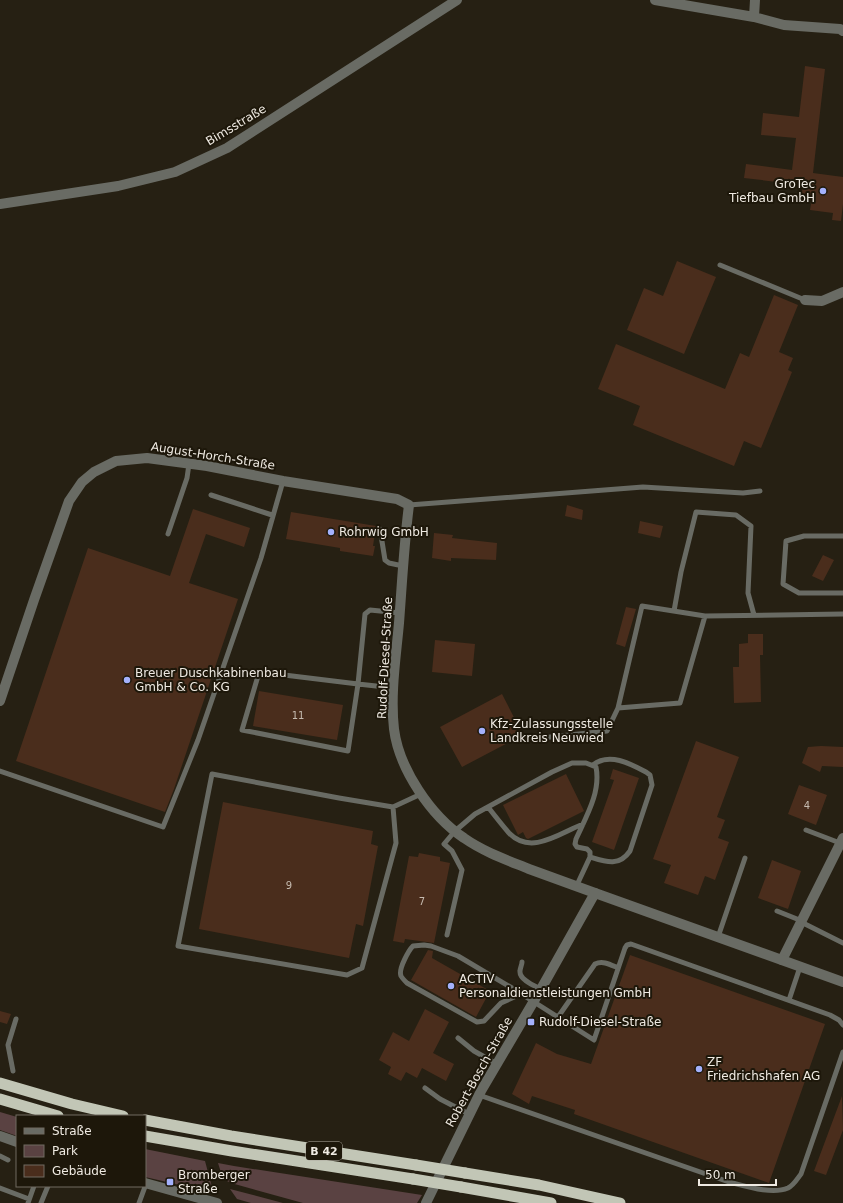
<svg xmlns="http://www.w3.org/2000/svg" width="843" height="1203" font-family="'DejaVu Sans',sans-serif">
  <rect width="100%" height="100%" fill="#262013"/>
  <!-- green -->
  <path fill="#5a4242" d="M0,1112L17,1117V1136L0,1130Z
    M145,1149L205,1161L212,1187L211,1192L145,1177Z
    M218,1163L234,1166L422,1195L417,1203H303L231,1183L223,1179Z
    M230,1189L283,1203H251L237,1199Z"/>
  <!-- building -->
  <path fill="#4a2d1c" d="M805,66L825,69L813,173L843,177V204L841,221L832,220L833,213L810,210L812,198L801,197L803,185L744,178L746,164L792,170L796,138L761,135L763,113L799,117Z
    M677,261L716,277L684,354L627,330L644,288L663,296Z
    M774,295L798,305L779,352L793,358L788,370L792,372L761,448L744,441L734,466L633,425L640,406L598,389L616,344L725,389L740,353L749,357Z
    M567,505L583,510L582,520L565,516Z
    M193,509L250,528L244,547L206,534L189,583L238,599L174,789L165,812L16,761L88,548L170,576Z
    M291,512L376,526L373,546H375L373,556L340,551V548L286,539Z
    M640,521L663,526L660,538L638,533Z
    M434,533L453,535L452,538L497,543L496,560L451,558V561L432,558Z
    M823,555L834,560L823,581L812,576Z
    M626,607L636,609L625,647L616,644Z
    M748,634H763V655H760L761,702L734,703L733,667H739V644L748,643Z
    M435,640L475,644L472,676L432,672Z
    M259,691L343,705L337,740L253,726Z
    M502,694L523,735L462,767L440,727Z
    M696,741L739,757L717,817L725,820L718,838L729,842L715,880L705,876L698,895L664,883L671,865L653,859Z
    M821,746L843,747V767L822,766L820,772L802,763L808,747Z
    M613,769L639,778L614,850L592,842L614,780L610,779Z
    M566,774L584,811L528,839L526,838L523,832L518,835L503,805Z
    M799,785L827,795L816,825L788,814Z
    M223,802L373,831L371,844L378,846L363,926L356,924L349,958L199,929Z
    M419,853L440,857V861L450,863L434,943L405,939L404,943L393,941L409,856L418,857Z
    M772,860L801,871L788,909L758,898Z
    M428,950L433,951L432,958L490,991L476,1017L411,980Z
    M630,955L825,1024L769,1183L574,1114L575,1110L532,1096L529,1104L512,1094L536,1043L557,1054L591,1064Z
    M425,1009L449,1022L433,1053L454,1064L446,1081L422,1068L417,1078L406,1072L401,1081L388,1074L391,1067L379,1060L393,1032L409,1041Z
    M0,1011L11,1014L7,1024L0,1022Z
    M842,1096L843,1130L826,1175L814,1171Z"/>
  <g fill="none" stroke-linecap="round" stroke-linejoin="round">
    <!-- service -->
    <path stroke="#696b64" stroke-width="5" d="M720,265L805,300
      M211,495L272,515
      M409,505L643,487L743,493L760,491
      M380,529L385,560L389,563L403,566
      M168,534L187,478L189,464
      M843,536H804L786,541L783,584L799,593H843
      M674,611L681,572L696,512L736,515L751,526L748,593L754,615
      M705,616L680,703L618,708L642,606L705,616L843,614
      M394,688L358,684L348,751L242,730L258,676L276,674L358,684L365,614L370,610L400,613
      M541,738L607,731L618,708
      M0,771L163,827L198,740L261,558L283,481
      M393,807L396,843L362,968L347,975L178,946L212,774L339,798L393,807L421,794
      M488,807C495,816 502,825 509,833C531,856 560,833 583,824
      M806,830L840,843
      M590,857C606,862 619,867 630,851L652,785L650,775L646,772C631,764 609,752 593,765
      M777,911L802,921
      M801,922L843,943
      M447,935L462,870L452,851L444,844L455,831L475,814L552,772L572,763H586L596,767C601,792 586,817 576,839L575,844L577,847L587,849L590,852V857L576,887
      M718,937L745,858
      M522,962C522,965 520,968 520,971C519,980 535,986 541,989
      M521,994L501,1003L484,1021L477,1022L407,983C405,981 402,978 401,976C398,969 409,950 413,946L424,945L431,946L458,956L512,988L594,1040L625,948L627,945L631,944L830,1015L839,1020L843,1025
      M789,1000L800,967
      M558,1017L595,964C603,960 611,965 618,968
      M458,1038L474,1051L497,1064
      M13,1071L8,1045L16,1019
      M425,1088L440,1099L469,1114
      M479,1095L729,1182C745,1186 772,1195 788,1188C794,1185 797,1179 801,1174L843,1052
      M0,1156L8,1160
      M0,1188L29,1199
      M28,1203L34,1186
      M41,1203L48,1186
      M139,1203L146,1184"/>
    <!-- minor -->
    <path stroke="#696b64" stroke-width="10" d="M655,0L754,17L784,25L840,29L843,31
      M754,17L755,0
      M0,204L118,186L175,172L227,148L457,0
      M805,300L822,301L843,292
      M0,701L34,600L69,501L82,482L94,472L116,461L147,458L207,466L283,481L397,499L409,505C404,544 402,584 399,623C396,657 390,694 394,729C399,769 431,816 464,838C484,852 507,860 529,869C551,877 573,885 595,893
      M782,960L843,838"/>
    <!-- tertiary -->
    <path stroke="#696b64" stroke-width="10" d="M0,1136L17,1142
      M145,1183L217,1203
      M426,1203L481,1091L541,989L595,893L843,982"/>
    <!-- trunk -->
    <path stroke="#c2c6b6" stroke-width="11" d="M0,1083L72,1104L123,1116
      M0,1099L58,1116
      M145,1120L231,1136L416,1165
      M145,1136L232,1151L413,1179
      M465,1173L539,1185L620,1203
      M461,1187L551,1203"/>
    <!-- trunk-bridge -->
    <path stroke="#c2c6b6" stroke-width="11" d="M416,1165L465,1173
      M413,1179L461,1187"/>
  </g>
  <!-- markers -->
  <g fill="#a4b1fc" stroke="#1d170a" stroke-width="1.5">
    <circle cx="823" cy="191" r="4"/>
    <circle cx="331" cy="532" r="4"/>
    <circle cx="127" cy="680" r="4"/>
    <circle cx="482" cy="731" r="4"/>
    <circle cx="451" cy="986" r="4"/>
    <rect x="527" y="1018" width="8" height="8" rx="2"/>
    <circle cx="699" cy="1069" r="4"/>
    <rect x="166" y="1178" width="8" height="8" rx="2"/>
  </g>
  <g text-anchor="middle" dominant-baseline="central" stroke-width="4" stroke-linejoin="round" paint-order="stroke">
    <!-- number labels -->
    <g font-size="10" fill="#c6bbb0">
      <text x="298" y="715">11</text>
      <text x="807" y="805">4</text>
      <text x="289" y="885">9</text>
      <text x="422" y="901">7</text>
    </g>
    <!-- shield labels -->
    <rect fill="#1d170a" stroke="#b0aba1" stroke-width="1" x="306" y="1142" width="36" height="18" rx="3"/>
    <g font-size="11" font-weight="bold" fill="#efeae2">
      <text x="324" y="1151">B 42</text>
    </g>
    <!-- street labels -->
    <g font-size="12" fill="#efeae2" stroke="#1d170a">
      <text transform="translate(236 125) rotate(-31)">Bimsstraße</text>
      <text transform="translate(213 456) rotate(9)">August-Horch-Straße</text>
      <text transform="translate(385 658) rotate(-87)">Rudolf-Diesel-Straße</text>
      <text transform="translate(479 1072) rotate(-61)">Robert-Bosch-Straße</text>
    </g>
    <!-- poi labels -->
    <g font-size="12" fill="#efeae2" stroke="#1d170a" text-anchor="start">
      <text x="815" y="184" text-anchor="end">GroTec<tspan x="815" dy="14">Tiefbau GmbH</tspan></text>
      <text x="339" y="532">Rohrwig GmbH</text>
      <text x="135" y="673">Breuer Duschkabinenbau<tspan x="135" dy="14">GmbH &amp; Co. KG</tspan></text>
      <text x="490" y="724">Kfz-Zulassungsstelle<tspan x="490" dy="14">Landkreis Neuwied</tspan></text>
      <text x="459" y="979">ACTIV<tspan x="459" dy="14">Personaldienstleistungen GmbH</tspan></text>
      <text x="539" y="1022">Rudolf-Diesel-Straße</text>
      <text x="707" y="1062">ZF<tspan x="707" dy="14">Friedrichshafen AG</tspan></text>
      <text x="178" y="1175">Bromberger<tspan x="178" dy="14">Straße</tspan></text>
    </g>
  </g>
  <!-- legend -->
  <rect x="16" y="1115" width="130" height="72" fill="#1d170a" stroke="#716b60"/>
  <rect x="24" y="1128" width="20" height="6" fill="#696b64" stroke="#716b60"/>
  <text x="52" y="1135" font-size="12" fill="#efeae2">Straße</text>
  <rect x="24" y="1145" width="20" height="12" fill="#5a4242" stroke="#716b60"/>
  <text x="52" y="1155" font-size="12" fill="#efeae2">Park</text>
  <rect x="24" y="1165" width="20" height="12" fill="#4a2d1c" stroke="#716b60"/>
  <text x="52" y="1175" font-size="12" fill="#efeae2">Gebäude</text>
  <!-- scale -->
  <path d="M699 1179v6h77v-6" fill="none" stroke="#efeae2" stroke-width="2"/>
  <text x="705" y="1179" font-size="12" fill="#efeae2" stroke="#1d170a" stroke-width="3" paint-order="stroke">50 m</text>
</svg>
